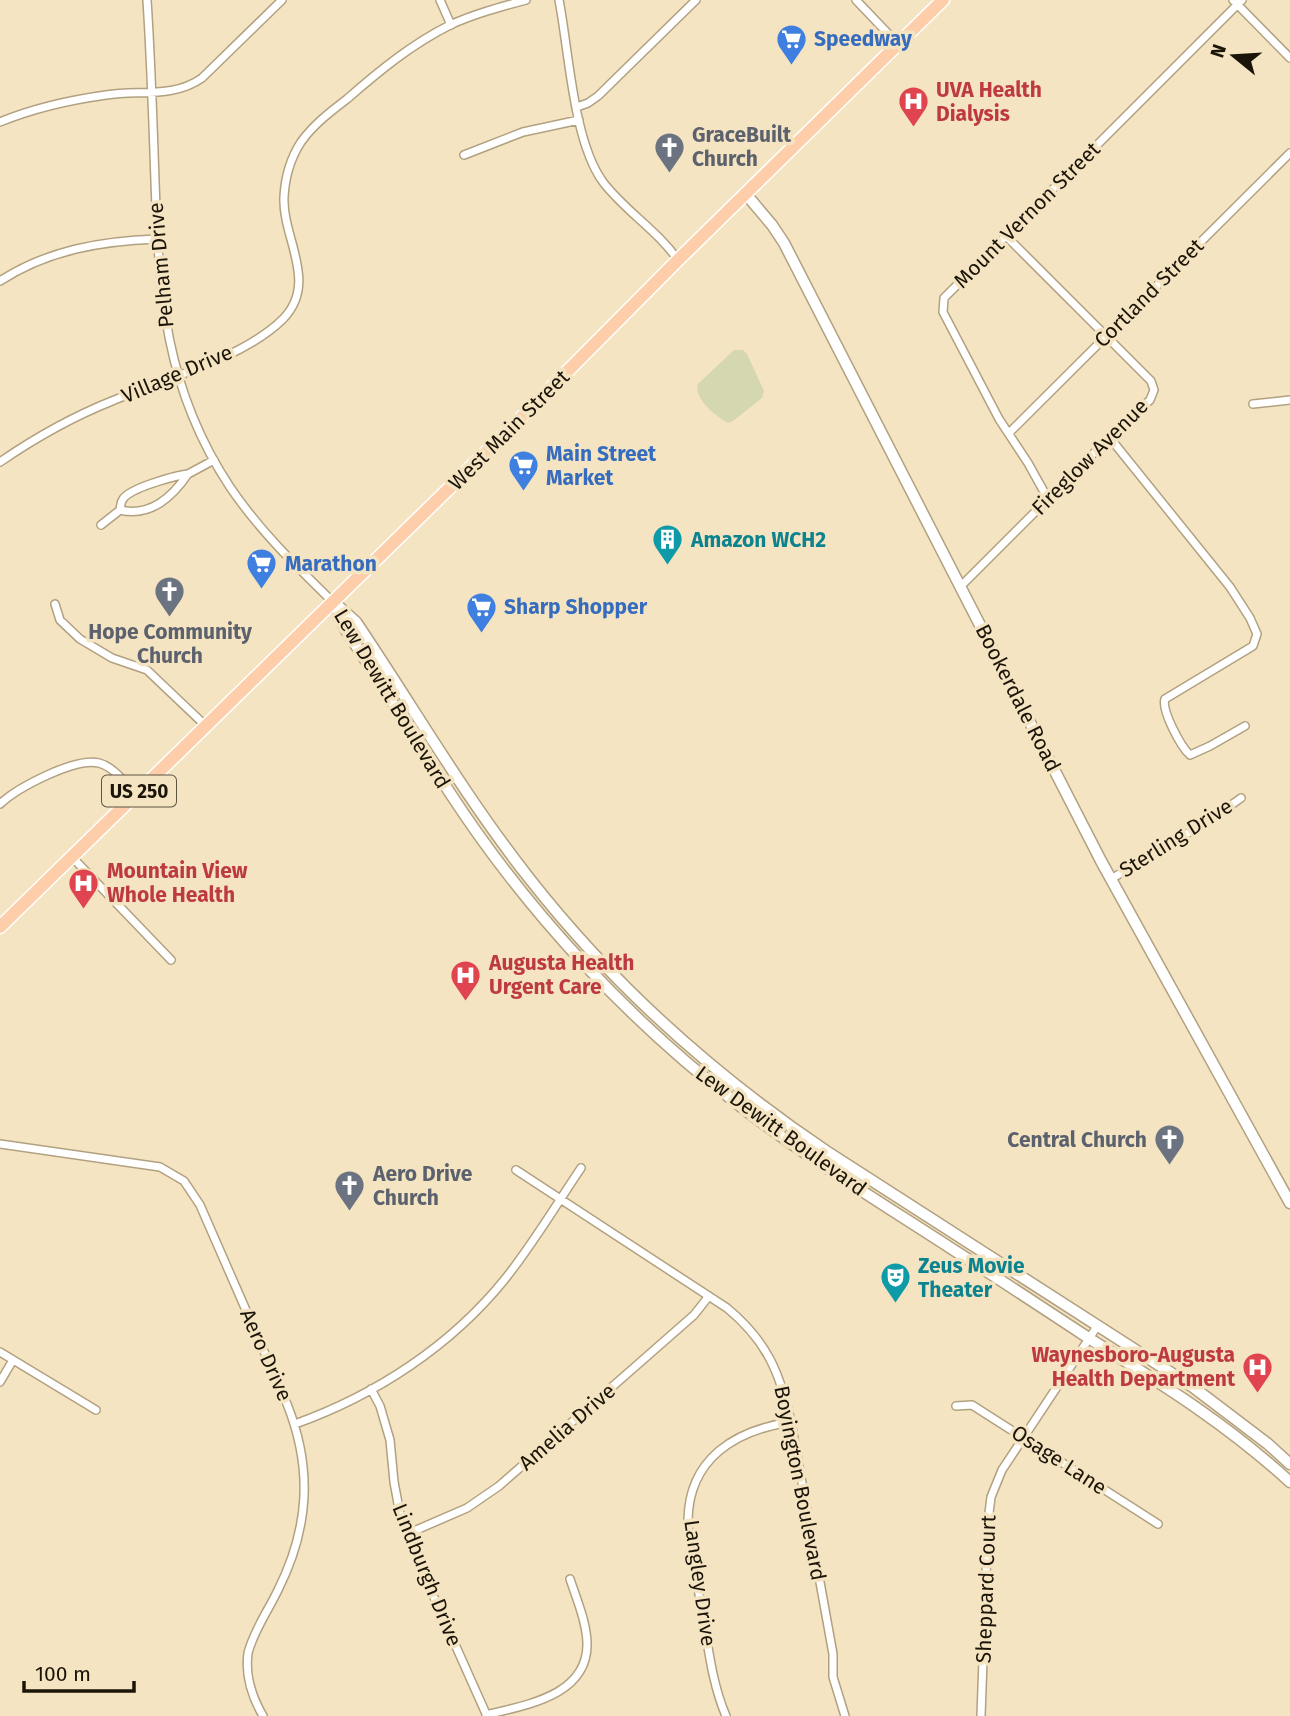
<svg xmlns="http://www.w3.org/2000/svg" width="1290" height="1716" font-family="'Fira Sans',sans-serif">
  <rect width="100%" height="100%" fill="#f5e4c2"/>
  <!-- green -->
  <path fill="#d4d7af" d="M734,350H743L747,354L764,391L762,398L733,421L728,423C716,417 693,398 698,384Z"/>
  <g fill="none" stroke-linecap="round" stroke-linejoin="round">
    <defs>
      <path id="street" d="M147,0C151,60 153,121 155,181C159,295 165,389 230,487C259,530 296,566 333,602
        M440,0L451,25
        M559,0C569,51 573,141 603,182C625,211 657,230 678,260
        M856,0L898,44
        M1233,0L1290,58
        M577,107L588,103L598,96L696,0
        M0,122C34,108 70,100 106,95C140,90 174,98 202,78L282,0
        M464,155L523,132L579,120
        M0,281C48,250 101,241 157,239
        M1253,404L1290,400
        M1009,433L1290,153
        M1110,438L1230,587L1250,618L1257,634L1253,646L1165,699C1161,710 1181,747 1190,755L1210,746L1245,726
        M0,462C35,438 72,417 112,401C162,380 244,358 283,319C319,282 282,238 284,197C285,178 290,159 301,142C313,125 330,112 347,99C379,71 412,44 450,25C474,14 500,7 526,0
        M188,474L214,460
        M1048,499L1028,463L999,419L943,312L944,298L1242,0
        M101,525L120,510C151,517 172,497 188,474C174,476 130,488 123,499C120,503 121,506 120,510
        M961,586L1103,444L1150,400L1154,390L1151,381L1006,236
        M55,604L60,620L80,639L112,658L147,670L207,727
        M0,804C17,788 75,757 99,763C114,767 125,783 136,794
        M72,857L171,960
        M1111,879L1210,820L1241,798
        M0,1144L160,1167L184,1181L200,1205L287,1404C313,1469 309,1528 278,1590C268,1611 254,1630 248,1653C245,1675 252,1697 263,1716
        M516,1170L727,1308C767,1341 780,1373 791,1422L833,1654V1677L845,1716
        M0,1352L96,1410
        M0,1382L13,1360
        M371,1389L380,1406L390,1440L394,1482L400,1514L420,1566L487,1716
        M956,1406L972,1405L1158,1524
        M295,1424C376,1395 451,1346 505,1279C533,1244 556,1205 581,1168
        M407,1534L467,1508L499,1486L694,1315L709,1296
        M486,1715C525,1705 589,1696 587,1642C586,1621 577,1600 570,1579
        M726,1716C711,1681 708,1643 701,1606C697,1578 688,1548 688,1520C689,1458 736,1430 791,1422
        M981,1716L988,1521L991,1497L1002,1470L1098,1325"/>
      <path id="secondary" d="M745,193L772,225L784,243L1101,861L1290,1203
        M334,603L345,629C381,683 414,738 450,793C527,911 627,1019 739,1105C806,1157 878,1201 949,1247C996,1277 1043,1308 1090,1339C1162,1384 1227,1424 1290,1482
        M336,604L356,622C414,708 465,797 529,878C612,984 715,1076 826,1151L1193,1387L1268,1444L1290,1464"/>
      <path id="primary" d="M0,927L517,422L678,260L943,0"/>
    </defs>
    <!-- street casing -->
    <use href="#street" stroke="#b2a181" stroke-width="10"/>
    <!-- secondary casing -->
    <use href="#secondary" stroke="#b2a181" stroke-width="13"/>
    <!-- primary casing -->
    <use href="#primary" stroke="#fff" stroke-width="15"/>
    <!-- street -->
    <use href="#street" stroke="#fff" stroke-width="7"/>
    <!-- secondary -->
    <use href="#secondary" stroke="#fff" stroke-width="10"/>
    <!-- primary -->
    <use href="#primary" stroke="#fdcea9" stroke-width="12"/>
  </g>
  <!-- icons -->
  <defs>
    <symbol id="supermarket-pin" viewBox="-11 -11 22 30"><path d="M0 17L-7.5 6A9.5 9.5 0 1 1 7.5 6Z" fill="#3f7fe0" stroke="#f5e4c2"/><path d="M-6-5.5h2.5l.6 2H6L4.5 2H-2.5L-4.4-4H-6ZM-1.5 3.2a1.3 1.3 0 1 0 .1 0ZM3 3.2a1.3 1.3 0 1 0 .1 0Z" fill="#fff"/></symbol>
    <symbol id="hospital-pin" viewBox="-11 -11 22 30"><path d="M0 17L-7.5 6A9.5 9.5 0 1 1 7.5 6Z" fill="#e0444e" stroke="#f5e4c2"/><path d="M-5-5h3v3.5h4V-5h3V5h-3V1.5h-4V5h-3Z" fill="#fff"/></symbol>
    <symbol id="church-pin" viewBox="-11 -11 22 30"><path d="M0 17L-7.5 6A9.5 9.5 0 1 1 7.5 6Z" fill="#6b7280" stroke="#f5e4c2"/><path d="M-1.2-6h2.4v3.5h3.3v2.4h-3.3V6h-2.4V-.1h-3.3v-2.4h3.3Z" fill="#fff"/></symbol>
    <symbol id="building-pin" viewBox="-11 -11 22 30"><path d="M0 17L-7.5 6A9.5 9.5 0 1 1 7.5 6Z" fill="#0f9aa8" stroke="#f5e4c2"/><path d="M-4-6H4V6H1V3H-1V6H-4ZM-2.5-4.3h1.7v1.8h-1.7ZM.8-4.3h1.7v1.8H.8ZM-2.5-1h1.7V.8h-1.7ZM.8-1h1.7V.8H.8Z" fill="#fff"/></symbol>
    <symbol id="theatre-pin" viewBox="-11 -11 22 30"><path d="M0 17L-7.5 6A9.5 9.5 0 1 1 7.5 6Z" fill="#0f9aa8" stroke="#f5e4c2"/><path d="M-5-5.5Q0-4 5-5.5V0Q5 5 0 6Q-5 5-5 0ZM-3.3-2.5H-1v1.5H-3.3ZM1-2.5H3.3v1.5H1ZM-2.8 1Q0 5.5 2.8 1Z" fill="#fff"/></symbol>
  </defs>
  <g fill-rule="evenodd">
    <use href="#supermarket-pin" x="774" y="22" width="35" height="47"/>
    <use href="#hospital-pin" x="896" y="84" width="35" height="47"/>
    <use href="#church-pin" x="652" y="130" width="35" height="47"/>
    <use href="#supermarket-pin" x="506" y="448" width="35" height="47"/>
    <use href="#building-pin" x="650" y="522" width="35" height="47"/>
    <use href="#supermarket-pin" x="244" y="546" width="35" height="47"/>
    <use href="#church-pin" x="152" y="574" width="35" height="47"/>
    <use href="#supermarket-pin" x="464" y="590" width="35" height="47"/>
    <use href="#hospital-pin" x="66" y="866" width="35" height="47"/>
    <use href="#hospital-pin" x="448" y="958" width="35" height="47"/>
    <use href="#church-pin" x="1152" y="1122" width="35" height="47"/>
    <use href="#church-pin" x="332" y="1168" width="35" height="47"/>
    <use href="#theatre-pin" x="878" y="1260" width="35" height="47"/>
    <use href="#hospital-pin" x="1240" y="1350" width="35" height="47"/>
  </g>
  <g text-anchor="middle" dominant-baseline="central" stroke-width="7" stroke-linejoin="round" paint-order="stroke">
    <!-- shield labels -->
    <rect fill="#f5e4c2" stroke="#5c5340" stroke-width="2" x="102" y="775.5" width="74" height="31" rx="5"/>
    <g font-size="19" font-weight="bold" fill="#1b1509">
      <text x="139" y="791">US 250</text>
    </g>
    <!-- shop labels -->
    <g font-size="21" font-weight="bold" fill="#366cbe" stroke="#f5e4c2" text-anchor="start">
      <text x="814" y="39">Speedway</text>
      <text x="546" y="454">Main Street<tspan x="546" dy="24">Market</tspan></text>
      <text x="285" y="564">Marathon</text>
      <text x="504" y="607">Sharp Shopper</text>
    </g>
    <!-- health labels -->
    <g font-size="21" font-weight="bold" fill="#be3a42" stroke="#f5e4c2" text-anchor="start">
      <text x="936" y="90">UVA Health<tspan x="936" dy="24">Dialysis</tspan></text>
      <text x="107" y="871">Mountain View<tspan x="107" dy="24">Whole Health</tspan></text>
      <text x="489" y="963">Augusta Health<tspan x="489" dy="24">Urgent Care</tspan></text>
      <text x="1235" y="1355" text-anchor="end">Waynesboro-Augusta<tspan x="1235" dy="24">Health Department</tspan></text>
    </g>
    <!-- worship labels -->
    <g font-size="21" font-weight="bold" fill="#5b616d" stroke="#f5e4c2" text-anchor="start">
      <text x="692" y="135">GraceBuilt<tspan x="692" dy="24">Church</tspan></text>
      <text x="170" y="632" text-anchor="middle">Hope Community<tspan x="170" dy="24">Church</tspan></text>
      <text x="1147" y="1140" text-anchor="end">Central Church</text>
      <text x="373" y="1174">Aero Drive<tspan x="373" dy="24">Church</tspan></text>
    </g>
    <!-- street labels -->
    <g font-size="21" fill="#1b1509" stroke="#f5e4c2">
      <text transform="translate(1027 215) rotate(-45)">Mount Vernon Street</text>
      <text transform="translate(161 265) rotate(-95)">Pelham Drive</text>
      <text transform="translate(1149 293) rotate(-45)">Cortland Street</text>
      <text transform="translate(177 374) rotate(-23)">Village Drive</text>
      <text transform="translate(509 430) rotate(-45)">West Main Street</text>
      <text transform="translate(1090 457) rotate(-45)">Fireglow Avenue</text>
      <text transform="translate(1018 698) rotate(63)">Bookerdale Road</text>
      <text transform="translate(392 699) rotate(59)">Lew Dewitt Boulevard</text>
      <text transform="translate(1176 838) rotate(-32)">Sterling Drive</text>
      <text transform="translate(781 1131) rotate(36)">Lew Dewitt Boulevard</text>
      <text transform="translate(266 1355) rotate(66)">Aero Drive</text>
      <text transform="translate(567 1427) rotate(-41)">Amelia Drive</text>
      <text transform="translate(1059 1460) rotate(33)">Osage Lane</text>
      <text transform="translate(800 1483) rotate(79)">Boyington Boulevard</text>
      <text transform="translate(427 1575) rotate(68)">Lindburgh Drive</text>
      <text transform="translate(700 1583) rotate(82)">Langley Drive</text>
      <text transform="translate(986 1589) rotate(-88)">Sheppard Court</text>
    </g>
    <!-- culture labels -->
    <g font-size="21" font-weight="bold" fill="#0d838f" stroke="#f5e4c2" text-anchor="start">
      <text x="691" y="540">Amazon WCH2</text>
      <text x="918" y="1266">Zeus Movie<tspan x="918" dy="24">Theater</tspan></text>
    </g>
  </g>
  <!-- north arrow -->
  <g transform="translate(1234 56) rotate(288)" stroke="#f5e4c2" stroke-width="5" paint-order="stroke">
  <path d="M0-5L12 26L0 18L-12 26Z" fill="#1b1509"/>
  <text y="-10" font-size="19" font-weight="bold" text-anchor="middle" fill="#1b1509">N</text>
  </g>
  <!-- scale -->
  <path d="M24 1681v10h110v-10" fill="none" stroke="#1b1509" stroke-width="3.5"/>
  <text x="35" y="1681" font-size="21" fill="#1b1509" stroke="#f5e4c2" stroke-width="5" paint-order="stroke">100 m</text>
</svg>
